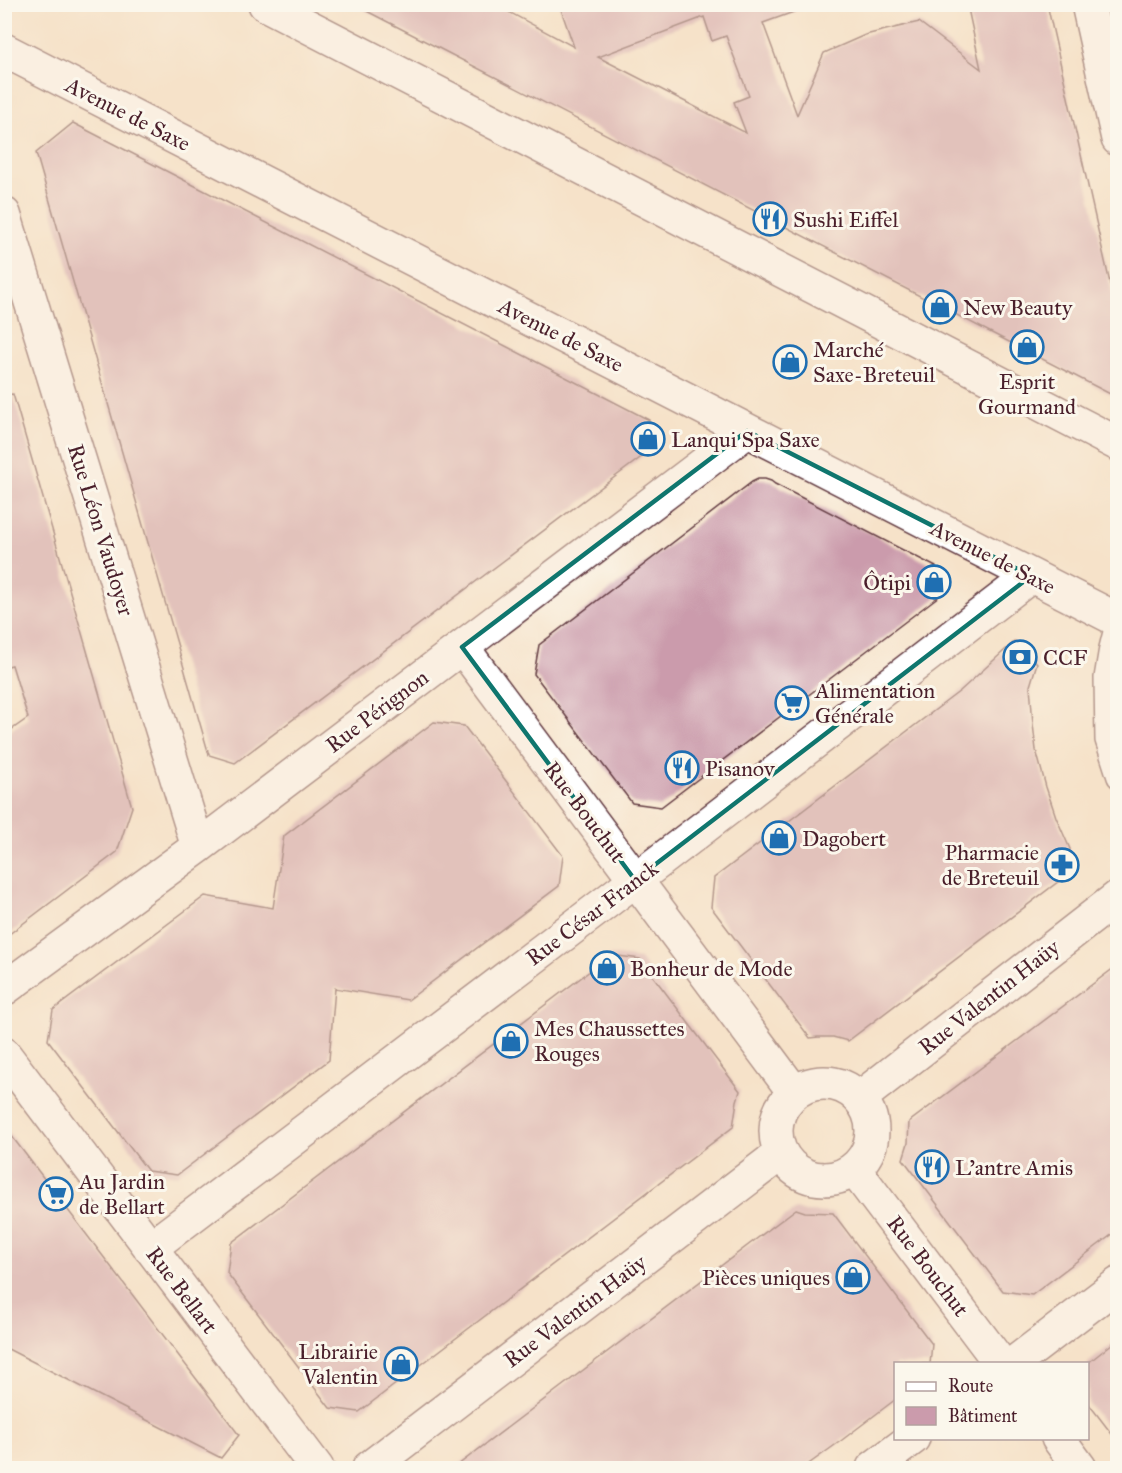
<svg xmlns="http://www.w3.org/2000/svg" width="1122" height="1473" font-family="'IM FELL Great Primer',serif">
  <rect width="100%" height="100%" fill="#fbf7ec"/>
  <filter id="ink" filterUnits="userSpaceOnUse"><feTurbulence type="fractalNoise" baseFrequency=".0167" numOctaves="2"/><feDisplacementMap in="SourceGraphic" scale="12" xChannelSelector="R" yChannelSelector="G"/><feConvolveMatrix kernelMatrix="1 2 1 2 8 2 1 2 1" color-interpolation-filters="sRGB"/></filter>
  <filter id="wash" filterUnits="userSpaceOnUse"><feTurbulence type="fractalNoise" baseFrequency=".008" numOctaves="4" result="noise"/><feDisplacementMap in="SourceGraphic" scale="24" xChannelSelector="R" yChannelSelector="G"/><feGaussianBlur stdDeviation="1.35" result="paint"/><feColorMatrix in="noise" values="0 0 0 0 0 0 0 0 0 0 0 0 0 0 0 0 0 1.4 0 .05"/><feComposite in="paint" operator="in"/></filter>
  <g filter="url(#wash)">
    <rect width="100%" height="100%" fill="#f6e2c9"/>
    <g id="blocks">
      <!-- building -->
      <path fill="#cb9bac" fill-rule="evenodd" d="M353,4H494L574,47L559,4H801L802,9L763,23L797,115L824,53L865,35L919,22L981,69L967,4H1047L1118,319V398ZM704,17L712,41L726,36L749,96L734,102L746,133L598,57Z
        M73,123L649,420L652,449L235,763L209,755L36,153Z
        M13,394L132,807L117,852L4,938V735L28,718L12,665L4,667V395Z
        M758,479H765L771,481L775,484L936,567L939,596L661,807L632,803L534,674L539,645L752,482Z
        M1015,641L1037,663L1030,686L1033,724L1036,750L1046,787L1056,817L1070,849L1063,878L848,1041L833,1037H818L810,1038L711,907L714,878L960,691Z
        M434,722L464,726L484,752L563,856L559,886L408,1000L335,988L329,1060L177,1175L148,1171L48,1040L53,1010L205,896L273,908L284,836Z
        M611,955L640,959L740,1091L737,1101L733,1127L359,1412L330,1408L227,1273L231,1243Z
        M1118,965V1230L1032,1295L1003,1291L903,1159L908,1143L909,1122Z
        M4,1126L239,1435L221,1458L4,1347Z
        M796,1209L805,1212L833,1213L932,1344L930,1364H896V1399L842,1440L803,1468H454Z
        M1118,1339V1442L1088,1403V1363Z"/>
    </g>
  </g>
  <g filter="url(#ink)">
    <use href="#blocks" fill-opacity="0" stroke="#643c43" stroke-width="1.5"/>
    <g fill="none" stroke-linecap="round" stroke-linejoin="round">
      <defs>
        <path id="lane" d="M1117,620L1110,648L1105,678L1106,740L1118,777"/>
        <path id="street" d="M265,4L1118,444
          M4,50L1118,620
          M4,214L198,847
          M462,647L794,1092
          M4,989L198,847L747,431
          M4,1054L317,1468
          M776 1131a48 48 0 1 1 96 0a48 48 0 1 1-96 0Z
          M861,1097L1118,897
          M854,1169L1001,1364
          M150,1248L596,910L1031,576
          M1013,1364L1118,1284
          M1058,1438L1080,1468
          M369,1468L780,1154
          M873,1468L913,1438"/>
        <path id="secondary" d="M1088,4L1118,139"/>
      </defs>
      <!-- lane casing -->
      <use href="#lane" stroke="#643c43" stroke-width="24"/>
      <!-- street casing -->
      <use href="#street" stroke="#643c43" stroke-width="36"/>
      <!-- secondary casing -->
      <use href="#secondary" stroke="#643c43" stroke-width="36"/>
      <!-- lane -->
      <use href="#lane" stroke="#fff" stroke-width="21"/>
      <!-- street -->
      <use href="#street" stroke="#fff" stroke-width="33"/>
      <!-- secondary -->
      <use href="#secondary" stroke="#fff" stroke-width="33"/>
    </g>
  </g>
  <!-- marked area -->
  <path d="M0 0H1122V1473H0ZM747,431L1031,576L635,880L462,647Z" fill="#f6e2c9" fill-opacity=".55" fill-rule="evenodd"/>
  <path fill="none" stroke="#0f766e" stroke-width="4.5" stroke-linejoin="round" d="M747,431L1031,576L635,880L462,647Z"/>
  <!-- icons -->
  <defs>
    <symbol id="restaurant-ring" viewBox="-11 -11 22 22"><circle r="9.5" fill="#fbf7ec" stroke="#1f6fb2" stroke-width="1.5"/><path d="M-5-6h1v4h1v-4h1v4h1v-4h1v5L-1.5 .5V6h-2V.5L-5-1ZM5-6V6H3V1.5H1.5Q1.5-4 5-6Z" fill="#1f6fb2"/></symbol>
    <symbol id="shop-ring" viewBox="-11 -11 22 22"><circle r="9.5" fill="#fbf7ec" stroke="#1f6fb2" stroke-width="1.5"/><path d="M-5-2.5h2.3a2.7 3.5 0 0 1 5.4 0H5L5.5 6h-11ZM-1.5-2.5h3a1.5 2.3 0 0 0-3 0Z" fill="#1f6fb2"/></symbol>
    <symbol id="bank-ring" viewBox="-11 -11 22 22"><circle r="9.5" fill="#fbf7ec" stroke="#1f6fb2" stroke-width="1.5"/><path d="M-6-4H6V4H-6ZM0-2.3a2.3 2.3 0 1 0 0 4.6a2.3 2.3 0 1 0 0-4.6Z" fill="#1f6fb2"/></symbol>
    <symbol id="supermarket-ring" viewBox="-11 -11 22 22"><circle r="9.5" fill="#fbf7ec" stroke="#1f6fb2" stroke-width="1.5"/><path d="M-6-5.5h2.5l.6 2H6L4.5 2H-2.5L-4.4-4H-6ZM-1.5 3.2a1.3 1.3 0 1 0 .1 0ZM3 3.2a1.3 1.3 0 1 0 .1 0Z" fill="#1f6fb2"/></symbol>
    <symbol id="pharmacy-ring" viewBox="-11 -11 22 22"><circle r="9.5" fill="#fbf7ec" stroke="#1f6fb2" stroke-width="1.5"/><path d="M-2-6h4v4h4v4h-4v4h-4v-4h-4v-4h4Z" fill="#1f6fb2"/></symbol>
  </defs>
  <g fill-rule="evenodd">
    <use href="#restaurant-ring" x="751" y="200" width="38" height="38"/>
    <use href="#shop-ring" x="921" y="288" width="38" height="38"/>
    <use href="#shop-ring" x="1008" y="328" width="38" height="38"/>
    <use href="#shop-ring" x="771" y="343" width="38" height="38"/>
    <use href="#shop-ring" x="629" y="420" width="38" height="38"/>
    <use href="#shop-ring" x="915" y="563" width="38" height="38"/>
    <use href="#bank-ring" x="1001" y="638" width="38" height="38"/>
    <use href="#supermarket-ring" x="773" y="684" width="38" height="38"/>
    <use href="#restaurant-ring" x="663" y="749" width="38" height="38"/>
    <use href="#shop-ring" x="760" y="819" width="38" height="38"/>
    <use href="#pharmacy-ring" x="1043" y="846" width="38" height="38"/>
    <use href="#shop-ring" x="588" y="949" width="38" height="38"/>
    <use href="#shop-ring" x="492" y="1022" width="38" height="38"/>
    <use href="#restaurant-ring" x="913" y="1148" width="38" height="38"/>
    <use href="#supermarket-ring" x="37" y="1175" width="38" height="38"/>
    <use href="#shop-ring" x="834" y="1258" width="38" height="38"/>
    <use href="#shop-ring" x="382" y="1345" width="38" height="38"/>
  </g>
  <g text-anchor="middle" dominant-baseline="central" stroke-width="6" stroke-linejoin="round" paint-order="stroke">
    <!-- street labels -->
    <g font-size="22" fill="#4a1f2b" stroke="#fbf7ec">
      <text transform="translate(128 114) rotate(27)">Avenue de Saxe</text>
      <text transform="translate(561 335) rotate(27)">Avenue de Saxe</text>
      <text transform="translate(101 530) rotate(73)">Rue Léon Vaudoyer</text>
      <text transform="translate(993 557) rotate(27)">Avenue de Saxe</text>
      <text transform="translate(377 711) rotate(-37)">Rue Pérignon</text>
      <text transform="translate(585 812) rotate(53)">Rue Bouchut</text>
      <text transform="translate(592 913) rotate(-37)">Rue César Franck</text>
      <text transform="translate(989 997) rotate(-38)">Rue Valentin Haüy</text>
      <text transform="translate(928 1266) rotate(53)">Rue Bouchut</text>
      <text transform="translate(182 1290) rotate(53)">Rue Bellart</text>
      <text transform="translate(575 1311) rotate(-37)">Rue Valentin Haüy</text>
    </g>
    <!-- poi labels -->
    <g font-size="22" fill="#4a1f2b" stroke="#fbf7ec" text-anchor="start">
      <text x="793" y="219">Sushi Eiffel</text>
      <text x="963" y="307">New Beauty</text>
      <text x="813" y="349">Marché<tspan x="813" dy="25">Saxe-Breteuil</tspan></text>
      <text x="1027" y="381" text-anchor="middle">Esprit<tspan x="1027" dy="25">Gourmand</tspan></text>
      <text x="671" y="439">Lanqui Spa Saxe</text>
      <text x="911" y="582" text-anchor="end">Ôtipi</text>
      <text x="1043" y="657">CCF</text>
      <text x="815" y="690">Alimentation<tspan x="815" dy="25">Générale</tspan></text>
      <text x="705" y="768">Pisanov</text>
      <text x="802" y="838">Dagobert</text>
      <text x="1039" y="852" text-anchor="end">Pharmacie<tspan x="1039" dy="25">de Breteuil</tspan></text>
      <text x="630" y="968">Bonheur de Mode</text>
      <text x="534" y="1028">Mes Chaussettes<tspan x="534" dy="25">Rouges</tspan></text>
      <text x="955" y="1167">L'antre Amis</text>
      <text x="79" y="1181">Au Jardin<tspan x="79" dy="25">de Bellart</tspan></text>
      <text x="830" y="1277" text-anchor="end">Pièces uniques</text>
      <text x="378" y="1351" text-anchor="end">Librairie<tspan x="378" dy="25">Valentin</tspan></text>
    </g>
  </g>
  <!-- margin -->
  <rect width="1122" height="1473" fill="none" stroke="#fbf7ec" stroke-width="24"/>
  <!-- legend -->
  <rect x="894" y="1362" width="195" height="78" fill="#fbf7ec" stroke="#b4a19f" stroke-width="1.5"/>
  <rect x="906" y="1382" width="30" height="9" fill="#ffffff" stroke="#b4a19f" stroke-width="1.5"/>
  <text x="948" y="1392" font-size="18" fill="#4a1f2b">Route</text>
  <rect x="906" y="1407" width="30" height="18" fill="#cb9bac" stroke="#b4a19f" stroke-width="1.5"/>
  <text x="948" y="1422" font-size="18" fill="#4a1f2b">Bâtiment</text>
</svg>
